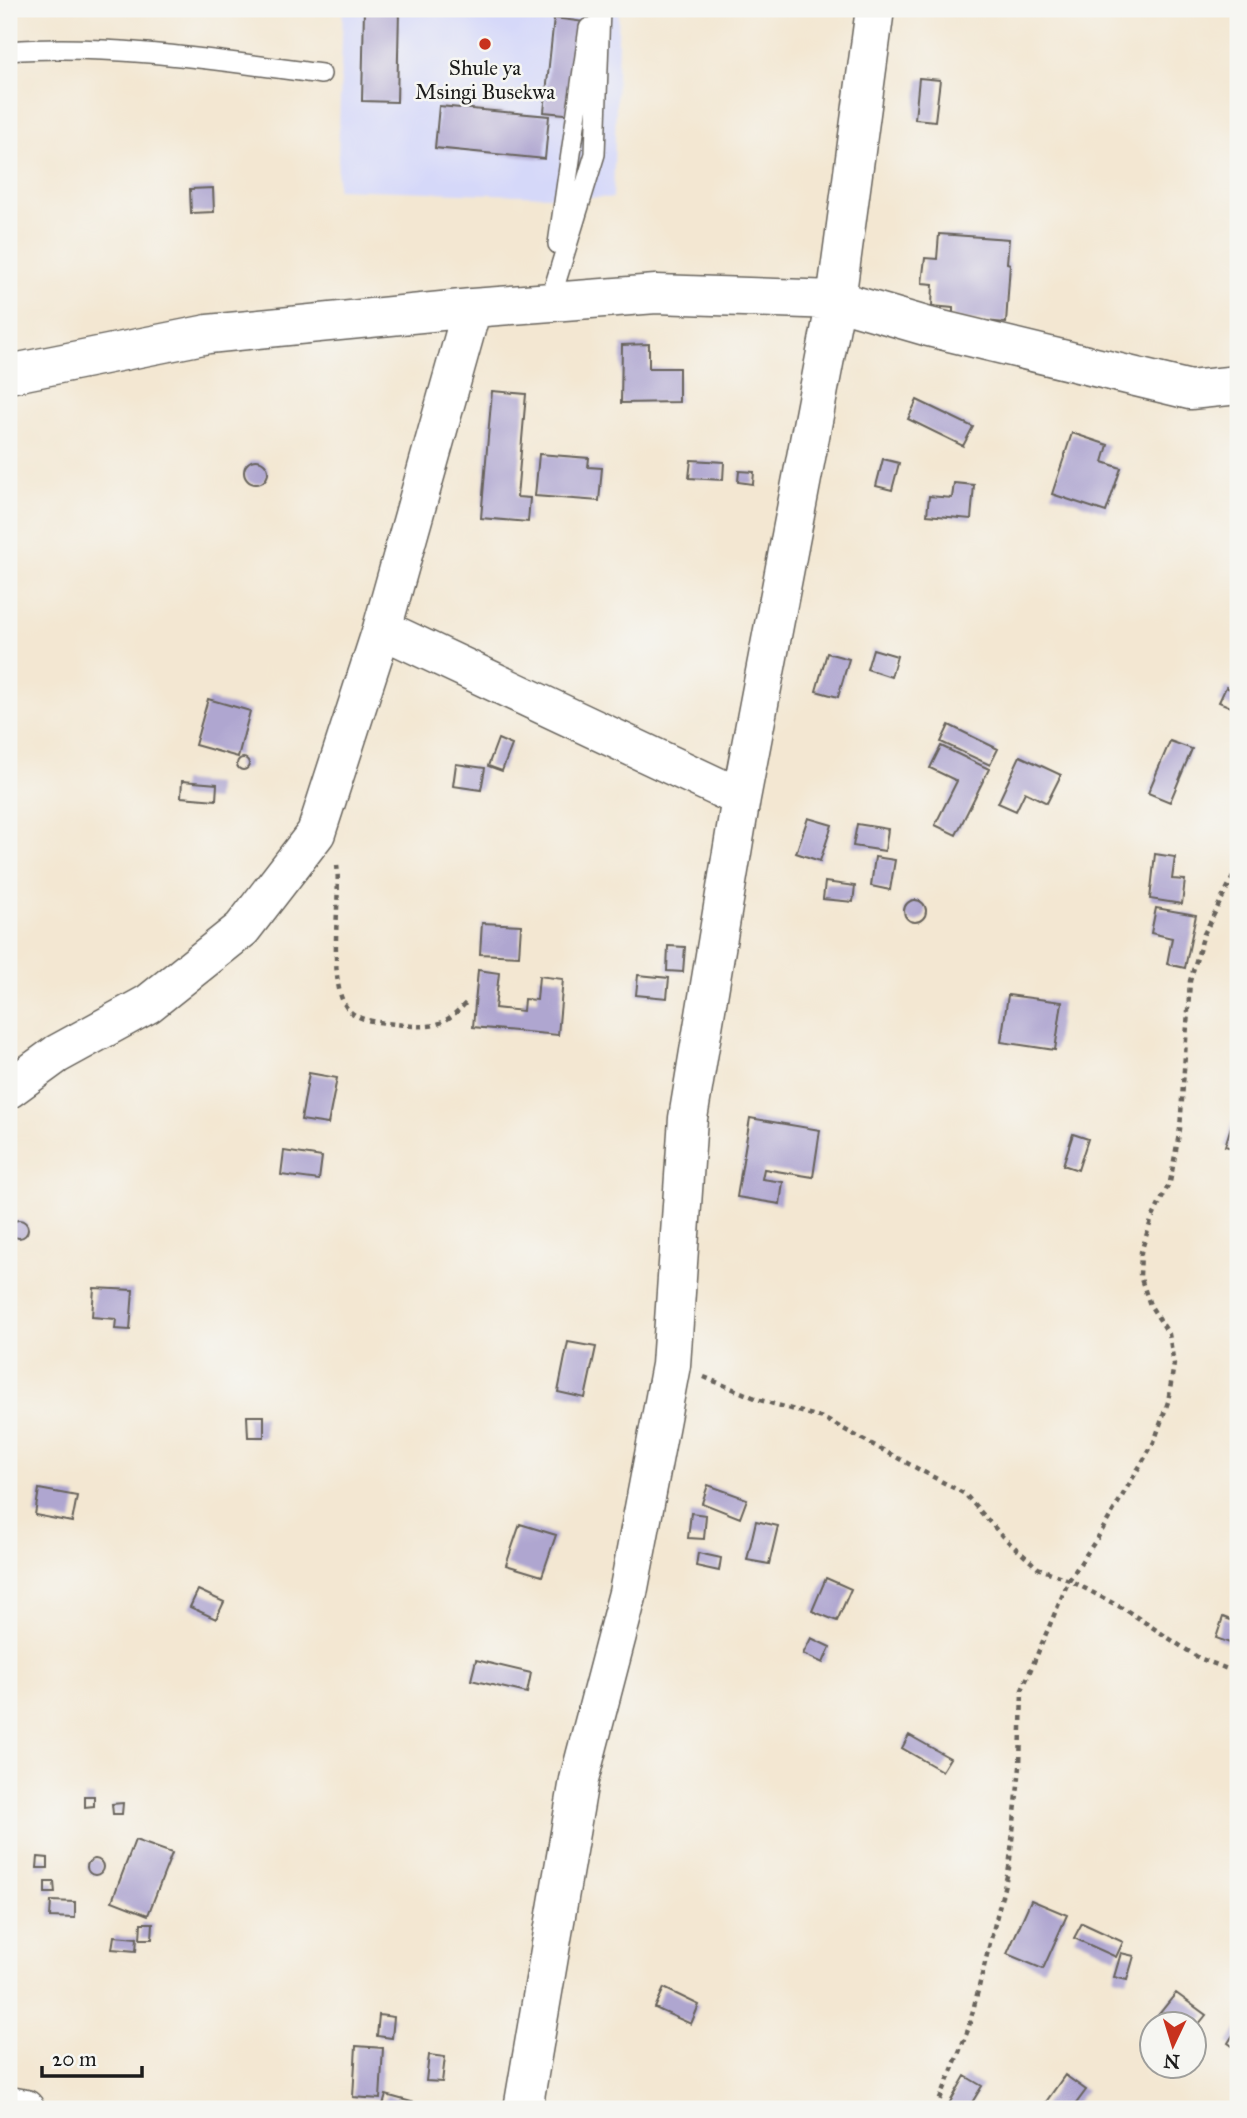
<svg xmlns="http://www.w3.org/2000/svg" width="1247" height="2118" font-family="'IM FELL Great Primer',serif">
  <rect width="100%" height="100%" fill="#f6f6f2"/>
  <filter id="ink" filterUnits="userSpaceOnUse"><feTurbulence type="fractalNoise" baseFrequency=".0143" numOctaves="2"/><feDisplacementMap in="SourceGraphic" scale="14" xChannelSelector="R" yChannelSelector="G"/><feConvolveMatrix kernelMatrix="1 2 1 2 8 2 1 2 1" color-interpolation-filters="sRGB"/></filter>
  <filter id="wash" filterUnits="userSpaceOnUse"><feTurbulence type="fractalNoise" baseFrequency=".00686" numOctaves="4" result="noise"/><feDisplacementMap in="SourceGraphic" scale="28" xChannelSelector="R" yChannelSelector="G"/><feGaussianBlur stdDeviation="1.57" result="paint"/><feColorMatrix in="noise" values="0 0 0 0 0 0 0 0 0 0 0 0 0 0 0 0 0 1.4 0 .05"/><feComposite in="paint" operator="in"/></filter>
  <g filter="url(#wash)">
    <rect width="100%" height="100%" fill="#f3e7d2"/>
    <!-- built -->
    <path fill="#d5d8f9" d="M343,9H619L613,198L337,189Z"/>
    <g id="blocks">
      <!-- building -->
      <path fill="#afa6d0" d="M364,9H399L397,102L362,101Z
        M554,18L585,22L575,115L544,112Z
        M919,78L940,80L935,121L915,119Z
        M439,106L549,116L545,159L435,148Z
        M213,188L214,212L191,213L190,189Z
        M939,234L1009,239L1007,263L1010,264L1006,323L953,318V308L932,306L933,284L922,283L925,258L937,259Z
        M649,344V368H679V402L621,403L622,345Z
        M492,391L526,394L517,497L530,498L528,522L481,518Z
        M917,400L973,427L963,446L908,419Z
        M1072,433L1108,445L1103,462L1121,468L1106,512L1052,494Z
        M539,454L589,458L588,467L602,468L599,501L535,496Z
        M883,459L899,463L892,490L876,486Z
        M691,460L724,462L723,480L689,478Z
        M244 472a12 12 0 1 1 24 0a12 12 0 1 1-24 0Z
        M739,471L754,472L753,484L738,482Z
        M954,483L974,485L971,519L927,515L929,496L952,498Z
        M873,649L897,656L891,677L867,669Z
        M827,653L849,659L838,697L816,691Z
        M1226,687L1238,693V710L1219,702Z
        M208,699L250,711L238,757L195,745Z
        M949,725L998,749L990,765L941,742Z
        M498,739L512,745L502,771L488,766Z
        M1170,741L1192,749L1170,802L1148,793Z
        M941,746L989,769L956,835L935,825L957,781L930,768Z
        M1020,756L1061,775L1047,803L1025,792L1016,811L998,803Z
        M237 764a6 6 0 1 1 12 0a6 6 0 1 1-12 0Z
        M456,764L485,768L481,790L453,786Z
        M182,781L217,784L216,800L181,797Z
        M808,818L832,825L820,861L796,853Z
        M857,824L888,829L885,851L853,846Z
        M1155,854L1175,857L1172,879L1185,880L1182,904L1150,899Z
        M875,857L895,860L890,890L871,886Z
        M825,882L855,886L853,902L823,899Z
        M904 911a11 11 0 1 1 22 0a11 11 0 1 1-22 0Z
        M1156,908L1196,915L1185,968L1167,964L1172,938L1151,933Z
        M482,923L521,925L519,956L480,954Z
        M668,946L685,947L683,972L667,971Z
        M478,970L499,973L495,1008L523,1011L524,999L537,1000L539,976L563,979L558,1035L473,1027Z
        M638,975L669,978L667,998L636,995Z
        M1008,995L1062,1002L1055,1050L1001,1042Z
        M309,1073L337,1078L328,1124L301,1120Z
        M1238,1104V1163L1233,1161L1236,1149L1225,1146Z
        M750,1118L820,1130L813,1177L764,1169L762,1179L783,1182L780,1204L737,1197Z
        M1073,1134L1088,1139L1078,1170L1063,1165Z
        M284,1151L322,1157L319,1180L281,1175Z
        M10 1229a9 9 0 1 1 18 0a9 9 0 1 1-18 0Z
        M94,1288L133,1290L130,1330L115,1329L116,1319L92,1317Z
        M568,1342L596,1347L585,1398L558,1392Z
        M247,1416H264V1437H248Z
        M708,1485L747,1499L740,1518L702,1503Z
        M39,1489L77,1496L72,1522L35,1515Z
        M691,1513L706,1515L704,1539L688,1538Z
        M756,1521L778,1526L769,1564L747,1560Z
        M520,1524L556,1535L542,1576L506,1565Z
        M698,1553L721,1558L719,1571L696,1566Z
        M826,1578L851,1589L837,1621L812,1611Z
        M198,1590L224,1602L216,1619L190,1607Z
        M1223,1617L1238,1623V1646L1216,1638Z
        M811,1638L830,1647L823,1663L803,1654Z
        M476,1660L531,1673L527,1693L471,1680Z
        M909,1735L950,1758L942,1771L902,1748Z
        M85,1796H94V1806L85,1807Z
        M123,1803L122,1814H113L112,1804Z
        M135,1840L172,1853L148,1915L112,1901Z
        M38,1857L48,1858V1868H37Z
        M87 1867a8 8 0 1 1 16 0a8 8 0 1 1-16 0Z
        M45,1882H54L55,1893H45Z
        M1031,1900L1067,1915L1043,1969L1007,1954Z
        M51,1901L75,1902V1918L50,1917Z
        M141,1923H153L152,1939H140Z
        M1082,1923L1123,1942L1116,1957L1074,1938Z
        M114,1936L137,1938L136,1951L112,1949Z
        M1121,1953L1134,1956L1127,1980L1114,1977Z
        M664,1988L699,2005L691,2024L655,2008Z
        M1176,1993L1206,2015L1194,2030V2024H1152V2043L1142,2035Z
        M379,2015L394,2017L392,2038L377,2036Z
        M1238,2027V2050L1228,2043Z
        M356,2046L383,2048L380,2099L353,2097Z
        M429,2055L445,2057L442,2082L426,2081Z
        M1065,2075L1086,2090L1072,2109H1041Z
        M965,2076L982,2086L968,2109H946Z
        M386,2095L426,2106L425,2109H382Z"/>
    </g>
  </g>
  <g filter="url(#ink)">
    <use href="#blocks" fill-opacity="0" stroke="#67635c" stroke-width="2"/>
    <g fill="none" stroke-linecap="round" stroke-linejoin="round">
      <defs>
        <path id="service" d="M9,51C108,43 223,61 321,74
          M558,244L589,28
          M549,304L595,154L600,9"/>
        <path id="minor" d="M9,374L208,334L472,308L656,294L836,300L929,327L1190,390L1238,385
          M382,629L741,798
          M9,1089L57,1054L148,1004L242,929L316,833L382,629L472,308
          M9,2106L25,2109
          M523,2109L579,1780L628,1593L671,1365L688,1118L741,798L836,300L875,9"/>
      </defs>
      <!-- service casing -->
      <use href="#service" stroke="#67635c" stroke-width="22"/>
      <!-- minor casing -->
      <use href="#minor" stroke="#67635c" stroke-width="41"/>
      <!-- path -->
      <path stroke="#67635c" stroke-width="4.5" stroke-dasharray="5 5" stroke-linecap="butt" d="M337,865C341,898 327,984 347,1008C358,1022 380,1022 396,1024C433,1029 441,1028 467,1002
        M704,1377L760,1400L823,1418L965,1494L1003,1537L1038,1568L1069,1580L1126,1610L1199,1658L1238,1673
        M936,2109L968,2030L1009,1868L1020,1767L1022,1690L1069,1580L1098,1537L1154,1442L1168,1402L1174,1364L1169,1334L1150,1305L1140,1276L1141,1252L1151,1221L1170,1182L1180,1129L1190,981L1204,934L1238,867"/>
      <!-- service -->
      <use href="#service" stroke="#fff" stroke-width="19"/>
      <!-- minor -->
      <use href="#minor" stroke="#fff" stroke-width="38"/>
    </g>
  </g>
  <!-- markers -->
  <circle fill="#c8321e" stroke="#f6f6f2" stroke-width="2.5" cx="485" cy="44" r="7"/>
  <g text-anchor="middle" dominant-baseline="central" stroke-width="5" stroke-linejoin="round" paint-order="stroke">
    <!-- poi labels -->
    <g font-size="21" fill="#1c1c1c" stroke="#f6f6f2">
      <text x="485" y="68">Shule ya<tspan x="485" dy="24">Msingi Busekwa</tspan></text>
    </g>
  </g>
  <!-- margin -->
  <rect width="1247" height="2118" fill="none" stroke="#f6f6f2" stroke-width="35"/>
  <!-- north arrow -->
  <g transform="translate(1173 2045) rotate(184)"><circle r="33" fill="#f6f6f2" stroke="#9f9f9c" stroke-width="2"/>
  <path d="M0-5L12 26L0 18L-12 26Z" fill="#c8321e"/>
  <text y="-10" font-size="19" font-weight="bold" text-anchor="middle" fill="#1c1c1c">N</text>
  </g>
  <!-- scale -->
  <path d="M42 2066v10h100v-10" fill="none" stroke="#1c1c1c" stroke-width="3.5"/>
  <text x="52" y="2066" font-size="21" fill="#1c1c1c" stroke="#f6f6f2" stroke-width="5" paint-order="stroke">20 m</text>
</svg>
